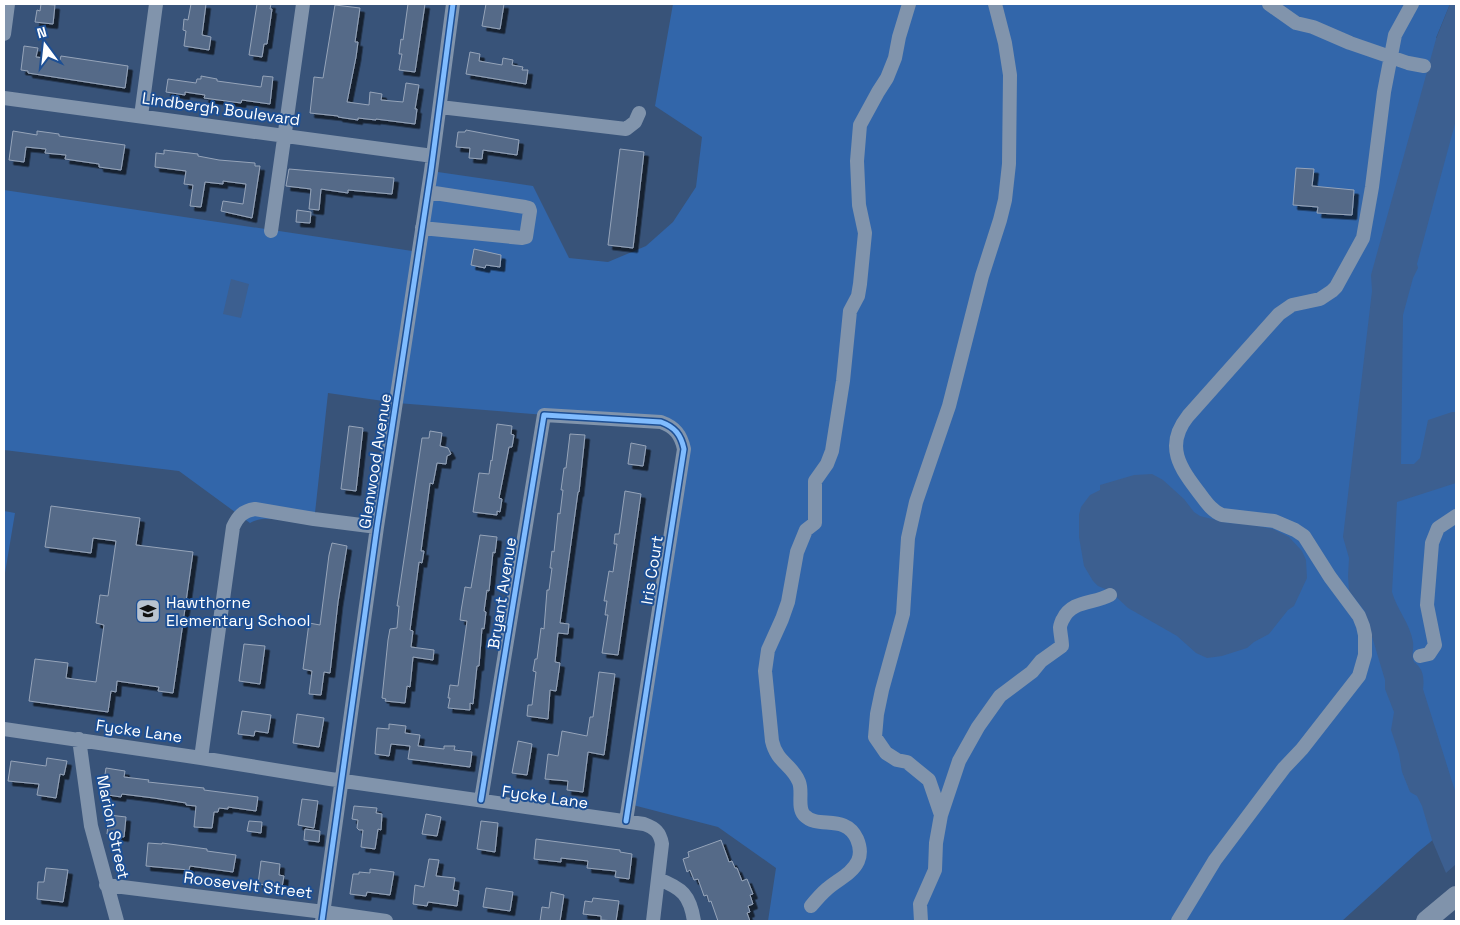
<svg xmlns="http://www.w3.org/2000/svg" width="1460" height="925" font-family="'Space Grotesk',sans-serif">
  <defs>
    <filter id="shadow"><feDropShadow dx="4.5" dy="4.5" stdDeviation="0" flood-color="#0009"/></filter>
  </defs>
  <rect width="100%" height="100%" fill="#385379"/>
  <!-- green -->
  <path fill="#3266aa" d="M673,4H1450L1436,38L1456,40V821L1418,852L1342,921H768L776,868L718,827L629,804L684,449L670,425L397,403L328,393L315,513L304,524C287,522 265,514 250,523L179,471L4,450V190L419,252L431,171L533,186L569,258L608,262L646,246L673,222L696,187L702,137L655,106Z
    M4,511L15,513L5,573H4Z"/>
  <!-- water -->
  <path fill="#3c5f90" d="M1450,4H1456V120L1417,264L1418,268L1413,278L1403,315L1401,464H1414L1420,458L1428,420L1452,412H1456V483L1397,502L1392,592C1397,610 1410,623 1413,642C1414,648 1411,656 1414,662C1414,662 1419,666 1419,667C1424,672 1424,683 1423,689L1456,794V867L1455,865L1446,873L1432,840L1422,806L1417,796L1410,792L1402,772L1399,754L1391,730L1394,712L1385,689V680L1364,610L1349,591L1348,576L1349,558L1343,537L1372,291L1371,275L1436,39Z
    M231,279L249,284L241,318L223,314Z
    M1152,474L1163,480L1184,499L1194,512L1200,516L1228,523L1246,524L1273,529L1289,537L1302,551L1306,560L1307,578L1294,606L1288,610L1269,634L1254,642L1247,648L1222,656L1207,658L1196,653L1177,636L1128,608L1110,591L1098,586L1093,581L1084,566L1079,537V515L1081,507L1090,495L1100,490V485L1134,475Z"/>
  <!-- building -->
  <path fill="#546a88" stroke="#96a4b9" filter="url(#shadow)" d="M41,4L55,5L53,24L35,22L37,10L40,11Z
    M191,4H206L202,35L211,37L209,50L184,46L186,31L183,30L184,19L188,20Z
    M257,4H271L270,9H272L267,44H264L262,57L249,55Z
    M408,4H425L415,72L399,70L402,54H399L401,39L403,40Z
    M486,4H504L500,29L482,26Z
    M335,5L360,8L355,42H358L356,57L347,102L369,105L370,92L382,94L381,100L403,102L406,83L419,85L415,109H417L415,124L376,119V120L358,118V120L338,117V116L310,113L314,77L323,78Z
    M24,46L38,48L36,57L60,60L61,56L128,66L125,88L28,73V71L21,70Z
    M470,52L480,54L479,61L502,65L503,58L513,60L512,65L523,67L522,70H528L526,84L466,74Z
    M201,76L217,79V81L261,87L263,76L273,77L270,104L242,100L241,103L204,98L205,95L185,92V95L166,92L168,79L196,83L197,79H201Z
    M466,130L519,140L517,155L483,150L482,159L469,158L470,148L456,147L458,132H465Z
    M13,131L37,135V131L59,134V136L125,145L121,170L99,167V164L65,159L66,155L45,153L46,149L26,147L24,162L9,160Z
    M620,149L644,152L633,248L608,245Z
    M164,150L198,154V156L219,160L255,163V166H260L252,218L221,211L223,201L243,204L246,184L223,181V184L205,182L201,207L190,206L193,185L184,184L186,171L155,167L156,153L164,154Z
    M1296,168L1314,169L1312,186L1354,190L1352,215L1317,213L1318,207L1293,205Z
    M289,169L394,178L392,194L348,190V193L321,189L319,210L309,209L311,189L286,186Z
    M297,210L311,212L310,223L296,222Z
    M474,249L501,255L500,267L486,265L485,268L471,265Z
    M497,424L512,426L511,434L514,435L512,447H509L499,498L502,499L500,512L497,511V515L473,512L479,473L489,474L491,460L492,461Z
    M349,426L363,428L356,491L341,489Z
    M430,431L442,433L440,446L448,448L451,454L447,456L446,464L437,463L433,484L430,483L421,551H424L422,563L419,562L410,630L413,631L411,647L434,650L433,660L413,657L410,687L407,686L405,703L385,701L386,699L382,698L388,640L390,629L397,628L399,606H397L422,438H429Z
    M570,434L585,435L579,492H578L560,623L569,624L568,634L558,633L555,662L560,663L556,691L550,690L548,719L527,716L528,705H532L536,672L533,671L535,659H537L541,628L544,629L547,590H549L552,568H550L552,551L554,552L558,513L560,514L563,490H561L564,468H566Z
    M631,443L646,446L643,466L628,464Z
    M625,491L641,494L618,655L602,653L608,615H605L607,601H604L609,571L613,572L617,544H614L615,534H619Z
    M51,506L140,518L136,545L193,552L173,693L158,691L159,687L117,681L116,692L111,691L108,712L29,701L35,659L68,663L66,678L96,682L104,625L96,623L100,595L108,596L116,541L93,538L91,553L45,547Z
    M480,535L497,537L495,553L493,552L489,591L487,590L484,611L486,612L484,629L482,628L479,666H477L473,704L470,703V710L448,708L450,698H448L450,685L458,686L467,621L460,620L461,611L465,587L471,588Z
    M332,543L347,546L338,602L330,673L324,672L321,695L309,694L312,671L303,669L309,623L320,625L329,555Z
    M244,644L265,646L260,684L239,681Z
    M599,672L615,674L604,755L588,752L583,792L567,790L568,781L545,779L548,754L558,756L562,731L587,736L590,717H593Z
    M242,711L271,715L268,733L255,731L254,736L238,734Z
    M297,714L324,718L319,747L293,743Z
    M389,724L406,726L405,733L420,735L418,746L444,749V746H455L454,750L472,752L470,767L408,759L410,746L391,744L389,756L375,754L377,728L389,729Z
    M518,741L532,744L527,775L512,773Z
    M47,758L67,761L64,775L60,774L56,798L37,795L39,784L8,781L11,761L46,766Z
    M106,768L125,771L124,777L149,780L148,782L204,788V790L258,797L256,811L228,807V809L219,808L218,812H214L212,828L194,827L196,806L186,805V803L154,798L122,794L121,797L102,794Z
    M302,799L318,801L314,828L298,825Z
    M354,806L377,808L376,813L382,814L381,830L378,829L375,849L361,847L363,830H359L357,828L358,820L352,819Z
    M426,814L441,817L437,836L422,834Z
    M109,815L126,817L124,837L107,834Z
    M249,821L262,822L261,833L247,831Z
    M481,821L498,823L495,852L477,849Z
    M305,829L320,831L319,842L304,840Z
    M536,839L620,850V852L632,854L629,879L615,877L616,871L587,868L588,861L561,858V862L534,859Z
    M721,840L729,862L732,861L735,868H737L742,881L747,879L753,894L750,895L753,904L748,906L750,912L747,913L750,921H718L711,901L709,902L707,895L704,896L698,879L694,880L690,870L687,872L683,859L689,857L688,852Z
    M148,843L162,844V843L207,849V851L236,855L233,872L190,866L189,870L146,866Z
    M429,859L439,860L436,876L455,878L453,890L459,891L457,906L428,902L427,906L413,904L415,885L424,887Z
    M261,861L280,864L279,875L284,876L282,887L258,884Z
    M46,868L68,870L63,902L37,899L38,882H44Z
    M370,869L394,872L390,895L367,892L366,896L350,894L353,874H359V872L370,873Z
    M486,888L513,892L510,911L483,907Z
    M551,892L564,895L560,921H540L542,907L549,908Z
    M593,898L619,901L616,921L601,920V916L583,914L585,901L592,902Z"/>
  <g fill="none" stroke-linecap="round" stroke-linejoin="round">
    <!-- minor -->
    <path stroke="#8194ac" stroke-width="14" d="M1269,4L1296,23L1313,27L1350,43L1408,63L1424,66
      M4,34L8,4
      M4,98L433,156
      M440,107L626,129L635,122L639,113
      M141,116L156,4
      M422,228L522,238L526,237L530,211L529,208L525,207L428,192
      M271,231L303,4
      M1420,656L1429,654L1435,645L1427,605L1432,543L1438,528L1456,516
      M4,729L201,758L330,779L644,824C655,828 660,832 662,844L653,921
      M79,739L91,826L117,921
      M201,758L233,527C238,516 243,511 255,509L314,519L377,527
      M481,800L544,415L661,422C675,427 681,435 684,449L626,821
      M941,815L929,780L907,762L897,760L886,753L875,737L877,714L882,690L903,614L908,538L916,502L949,406L982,276L1000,220L1005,200L1009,164L1010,75L1005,43L995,4
      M658,879C682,888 690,895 694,921
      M106,885L324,912L386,921
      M811,906C816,900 821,894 827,889C837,880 852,874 858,861C861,854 860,846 857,839C845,813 818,830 804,815C797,807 803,792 799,782C792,764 777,763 772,741L765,671L768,650L782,619L788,602L797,552L806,530L815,523V481L827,464L832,451L843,381L850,311L858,296L860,284L865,233L859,205L857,161L860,125L878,92L887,78L895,58L899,37L909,4
      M322,921L377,527L431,171L453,4
      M921,921L920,904L935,870L936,843L941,815L959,761L978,727L1000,696L1032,672L1041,661L1062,646C1062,640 1060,632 1060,627C1060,626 1062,620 1063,619C1072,600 1094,604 1110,595
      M1178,921L1215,860L1284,768L1302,749L1359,676L1365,655V635L1363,626L1359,616L1330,577L1304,536L1295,530L1274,521L1222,515C1212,511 1206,502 1200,494C1180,468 1164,446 1188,416L1279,314L1292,305L1320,299L1332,291L1336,287L1363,238L1372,187L1384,92L1395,35L1412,4"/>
    <!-- highway -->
    <path stroke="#8093ab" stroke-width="20" d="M1426,921L1456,896"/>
    <defs>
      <path id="cycleway" d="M481,800L544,415L661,422C675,427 681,435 684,449L626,821
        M322,921L377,527L431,171L453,4"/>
    </defs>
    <!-- cycleway casing -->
    <use href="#cycleway" stroke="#1d4f94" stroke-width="8"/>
    <!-- cycleway -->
    <use href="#cycleway" stroke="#80bcff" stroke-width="5"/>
  </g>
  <!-- icons -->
  <defs>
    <symbol id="school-square" viewBox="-11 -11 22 22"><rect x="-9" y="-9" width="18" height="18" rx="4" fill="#b9c3d0" stroke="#1d4f94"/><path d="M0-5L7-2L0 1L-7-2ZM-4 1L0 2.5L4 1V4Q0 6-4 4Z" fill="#111"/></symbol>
  </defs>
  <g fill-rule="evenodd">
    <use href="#school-square" x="134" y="597" width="28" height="28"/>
  </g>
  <g text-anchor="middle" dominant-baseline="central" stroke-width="4" stroke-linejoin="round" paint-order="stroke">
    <!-- street labels -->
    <g font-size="16" fill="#fff" stroke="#1d4f94">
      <text transform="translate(221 109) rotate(8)">Lindbergh Boulevard</text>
      <text transform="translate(375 461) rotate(-81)">Glenwood Avenue</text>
      <text transform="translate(652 570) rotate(-81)">Iris Court</text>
      <text transform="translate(502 593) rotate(-81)">Bryant Avenue</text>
      <text transform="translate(139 731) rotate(8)">Fycke Lane</text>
      <text transform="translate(545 797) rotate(8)">Fycke Lane</text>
      <text transform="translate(113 827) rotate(78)">Marion Street</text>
      <text transform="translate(248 885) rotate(7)">Roosevelt Street</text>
    </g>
    <!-- poi labels -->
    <g font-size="16" fill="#fff" stroke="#1d4f94" text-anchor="start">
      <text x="166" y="602">Hawthorne<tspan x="166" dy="18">Elementary School</tspan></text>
    </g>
  </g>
  <!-- border -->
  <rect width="1460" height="925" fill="none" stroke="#ffffff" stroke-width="10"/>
  <!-- north arrow -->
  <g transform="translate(45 45) rotate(345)" stroke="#1d4f94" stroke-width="4" paint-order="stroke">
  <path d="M0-4L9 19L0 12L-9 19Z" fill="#ffffff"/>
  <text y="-8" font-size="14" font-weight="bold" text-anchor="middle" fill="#ffffff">N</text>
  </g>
</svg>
